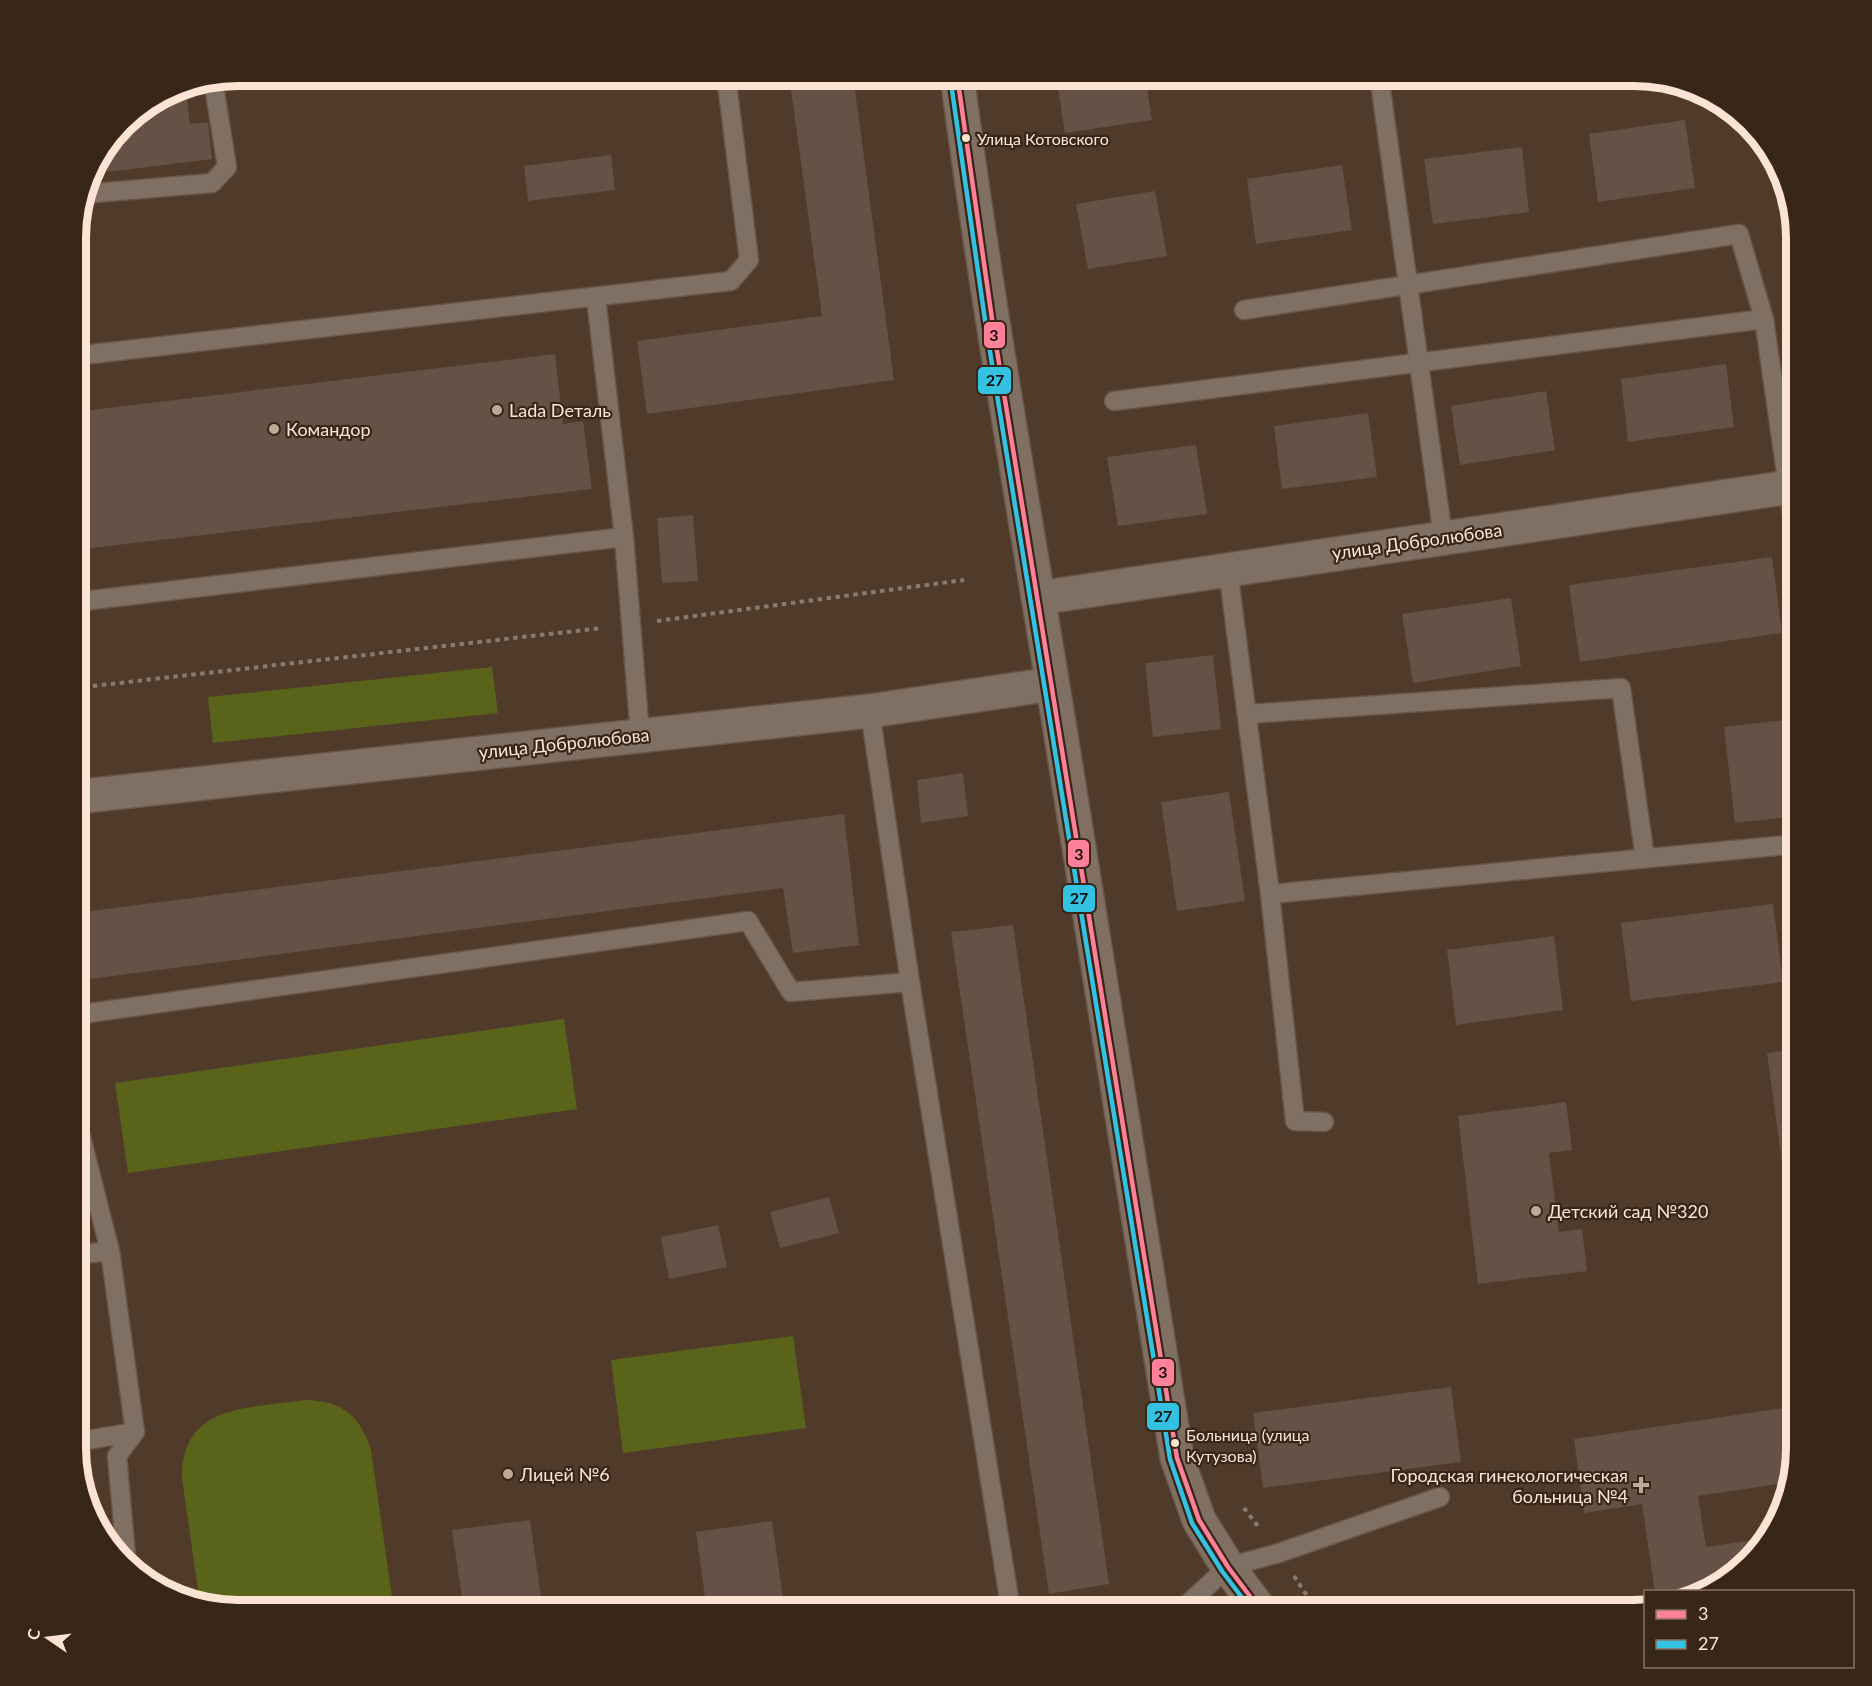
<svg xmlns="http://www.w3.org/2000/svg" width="1872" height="1686" font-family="Lato,sans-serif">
  <rect width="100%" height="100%" fill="#503a29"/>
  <!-- green -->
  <path fill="#5a631a" d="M492,667L498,713L213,743L208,697Z
    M564,1019L577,1109L128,1173L115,1083Z
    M793,1336L806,1428L623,1453L611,1360Z
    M305,1400C342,1401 360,1415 371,1450L394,1611H237L200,1604L182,1478C182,1403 248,1409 305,1400Z"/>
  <!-- building -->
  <path fill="#655145" d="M789,75H853L894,380L647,414L637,341L822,316Z
    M1056,75H1145L1152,120L1065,133Z
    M170,90L171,93L186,91L190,124L208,122L212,159L107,172L105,149L130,115Z
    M1685,120L1695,188L1598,202L1589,134Z
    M1522,147L1529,212L1433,224L1424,159Z
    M611,155L615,190L528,201L524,166Z
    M1342,165L1352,230L1256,244L1247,179Z
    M1155,191L1167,256L1088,269L1076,204Z
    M555,354L563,424L583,421L592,489L75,550V412Z
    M1726,364L1734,427L1628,442L1621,379Z
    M1546,391L1555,450L1460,465L1451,406Z
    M1368,413L1377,477L1282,489L1274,426Z
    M1196,445L1207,514L1118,526L1107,457Z
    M693,515L698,581L662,583L657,518Z
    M1772,557L1782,633L1580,662L1569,585Z
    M1511,598L1521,666L1413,683L1402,614Z
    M1213,655L1221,729L1153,737L1145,663Z
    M1793,719L1797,754V816L1735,823L1724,727Z
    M963,773L968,816L921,823L917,780Z
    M1229,792L1245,901L1177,911L1161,802Z
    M844,814L859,945L793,953L783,888L75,981V913Z
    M1773,904L1783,982L1631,1001L1621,923Z
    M1013,925L1109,1584L1049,1594L951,932Z
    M1554,936L1563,1010L1456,1025L1447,950Z
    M1797,1049V1251H1794L1767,1053Z
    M1566,1102L1572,1150L1549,1153L1559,1232L1582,1229L1587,1271L1478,1284L1458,1116Z
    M829,1197L839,1233L780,1248L770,1212Z
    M718,1225L727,1267L669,1279L661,1237Z
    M81,1300L89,1364L75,1365V1301Z
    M1451,1387L1461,1462L1263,1488L1253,1413Z
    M1797,1406V1459L1791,1482L1698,1496L1706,1547L1767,1538L1750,1563L1708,1592H1655L1642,1504L1584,1513L1574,1439Z
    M530,1520L543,1611H464L452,1530Z
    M772,1521L785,1611H707L696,1532Z"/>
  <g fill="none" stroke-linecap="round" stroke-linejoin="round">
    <defs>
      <path id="service" d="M1379,75L1443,537
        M84,194L212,183L227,167L213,80
        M596,298L624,537L640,735
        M1244,310L1739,234L1764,319
        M75,356L731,281L749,260L726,75
        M1114,401L1764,319L1797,549
        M1228,570L1270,894L1797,844
        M75,602L624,537
        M870,711L910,982L1011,1611
        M1248,714L1621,688L1645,858
        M1270,894L1295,1121L1324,1122
        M75,1015L748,921L791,992L910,982
        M75,1113L110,1251
        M75,1255L110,1251L135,1432L117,1456L127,1567
        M75,1442L135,1432
        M1180,1611L1228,1567L1279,1553L1440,1497"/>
      <path id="minor" d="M1038,598L1797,486
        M75,797L870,711L1052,684"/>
      <path id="tertiary" d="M957,75C986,298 1026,520 1062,742C1101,981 1138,1219 1177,1458L1199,1520L1228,1567L1261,1611"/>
    </defs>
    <!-- service casing -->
    <use href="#service" stroke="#675548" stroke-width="21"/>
    <!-- minor casing -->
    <use href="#minor" stroke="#675548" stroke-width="36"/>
    <!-- tertiary casing -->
    <use href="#tertiary" stroke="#675548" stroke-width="36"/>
    <!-- path -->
    <path stroke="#897a6e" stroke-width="4" stroke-dasharray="4.5 4.5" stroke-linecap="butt" d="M657,621L964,580
      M75,688L602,628
      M1244,1508L1260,1529
      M1294,1576L1317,1611
      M1563,1611L1646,1599"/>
    <!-- service -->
    <use href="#service" stroke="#807064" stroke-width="18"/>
    <!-- minor -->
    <use href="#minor" stroke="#807064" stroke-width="33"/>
    <!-- tertiary -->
    <use href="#tertiary" stroke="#807064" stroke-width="33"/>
    <defs>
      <path id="bus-1" d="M957,75L993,326L1177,1458L1199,1520L1228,1567L1261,1611"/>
      <path id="bus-2" d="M950,76L986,327L1170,1459L1192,1523L1222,1571L1252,1611"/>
    </defs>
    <!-- bus-1 casing -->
    <use href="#bus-1" stroke="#382618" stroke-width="9"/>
    <!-- bus-2 casing -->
    <use href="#bus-2" stroke="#382618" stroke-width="9"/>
    <!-- bus-1 -->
    <use href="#bus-1" stroke="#ff8098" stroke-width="4.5"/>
    <!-- bus-2 -->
    <use href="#bus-2" stroke="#33c2e2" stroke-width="4.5"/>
  </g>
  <!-- markers -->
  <g fill="#fde4d2" stroke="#382618" stroke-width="2">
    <circle cx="966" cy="138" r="5"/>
    <circle cx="1175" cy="1443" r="5"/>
  </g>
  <g fill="#c0a897" stroke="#382618" stroke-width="2">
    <circle cx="497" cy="410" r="6"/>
    <circle cx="274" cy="429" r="6"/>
    <circle cx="1536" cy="1211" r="6"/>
    <circle cx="508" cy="1474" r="6"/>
    <path d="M1638 1476h6v6h6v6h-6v6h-6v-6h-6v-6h6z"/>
  </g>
  <g text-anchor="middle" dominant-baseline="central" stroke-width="4.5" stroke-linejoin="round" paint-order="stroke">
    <!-- bus labels -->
    <g font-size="16" fill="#fde4d2" stroke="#382618" text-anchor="start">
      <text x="977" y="138">Улица Котовского</text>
      <text x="1186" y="1434">Больница (улица<tspan x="1186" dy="21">Кутузова)</tspan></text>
    </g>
    <!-- poi labels -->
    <g font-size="18" fill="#fde4d2" stroke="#382618" text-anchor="start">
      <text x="509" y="410">Lada Dеталь</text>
      <text x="286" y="429">Командор</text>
      <text x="1548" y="1211">Детский сад №320</text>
      <text x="520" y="1474">Лицей №6</text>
      <text x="1628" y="1475" text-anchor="end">Городская гинекологическая<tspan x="1628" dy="21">больница №4</tspan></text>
    </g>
    <!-- street labels -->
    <g font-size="18" fill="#fde4d2" stroke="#382618">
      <text transform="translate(1417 541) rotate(-8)">улица Добролюбова</text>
      <text transform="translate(564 743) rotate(-6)">улица Добролюбова</text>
    </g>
  </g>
  <!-- crop -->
  <path d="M0 0H1872V1686H0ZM238 86H1634A152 152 0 0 1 1786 238V1448A152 152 0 0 1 1634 1600H238A152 152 0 0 1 86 1448V238A152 152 0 0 1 238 86Z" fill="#382618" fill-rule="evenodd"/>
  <path fill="none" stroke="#fde4d2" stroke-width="8" d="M238 86H1634A152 152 0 0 1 1786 238V1448A152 152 0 0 1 1634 1600H238A152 152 0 0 1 86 1448V238A152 152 0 0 1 238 86Z"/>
  <g stroke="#382618" stroke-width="2">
    <rect x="983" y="321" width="23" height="28" rx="6" fill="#ff8098"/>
    <rect x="977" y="366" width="35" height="29" rx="6" fill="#33c2e2"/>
    <rect x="1067" y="839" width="23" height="29" rx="6" fill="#ff8098"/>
    <rect x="1062" y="884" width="34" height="29" rx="6" fill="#33c2e2"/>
    <rect x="1151" y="1358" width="24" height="29" rx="6" fill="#ff8098"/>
    <rect x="1146" y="1402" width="34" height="29" rx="6" fill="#33c2e2"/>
  </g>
  <g font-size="16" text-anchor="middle" font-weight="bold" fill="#111">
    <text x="994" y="341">3</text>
    <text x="995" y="386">27</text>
    <text x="1079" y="860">3</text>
    <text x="1079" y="904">27</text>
    <text x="1163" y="1378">3</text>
    <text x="1163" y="1422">27</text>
  </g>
  <!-- legend -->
  <rect x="1644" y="1590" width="210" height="78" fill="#382618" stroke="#877262" stroke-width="1.5"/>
  <rect x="1656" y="1610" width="30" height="9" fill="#ff8098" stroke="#877262" stroke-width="1.5"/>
  <text x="1698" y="1620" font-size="18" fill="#fde4d2">3</text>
  <rect x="1656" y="1640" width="30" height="9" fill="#33c2e2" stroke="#877262" stroke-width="1.5"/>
  <text x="1698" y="1650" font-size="18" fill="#fde4d2">27</text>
  <!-- north arrow -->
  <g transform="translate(48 1638) rotate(284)" stroke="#382618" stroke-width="4.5" paint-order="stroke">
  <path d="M0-4.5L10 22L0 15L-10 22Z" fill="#fde4d2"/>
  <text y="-9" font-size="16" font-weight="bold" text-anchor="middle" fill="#fde4d2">С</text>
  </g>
</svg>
